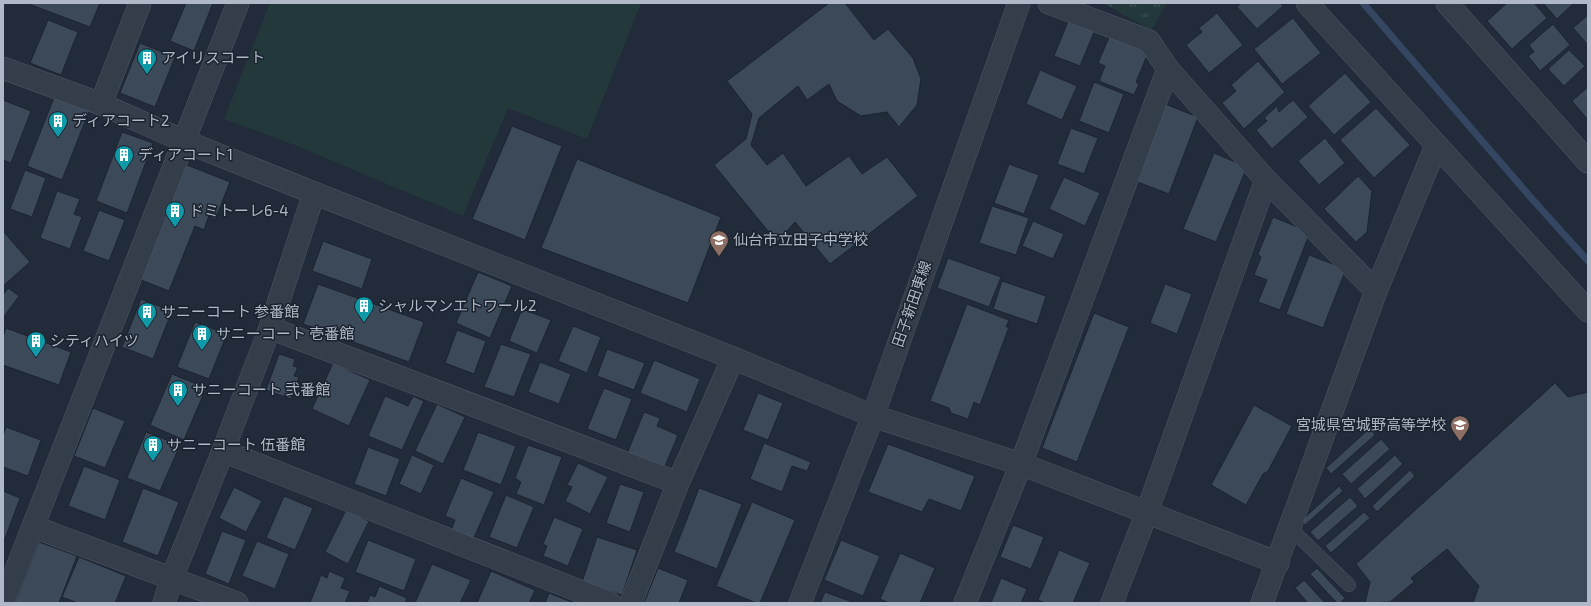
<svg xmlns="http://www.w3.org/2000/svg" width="1591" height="606" viewBox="0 0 1591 606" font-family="'Exo 2','Noto Sans JP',sans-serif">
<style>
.park{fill:url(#park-tufts)}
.pitch{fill:#22383a}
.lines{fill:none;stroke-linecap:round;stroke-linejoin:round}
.stream{stroke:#344661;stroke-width:7}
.building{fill:#3c4959;stroke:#1c2430}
.service-casing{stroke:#4f5864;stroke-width:14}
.minor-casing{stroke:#4f5864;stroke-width:23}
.tertiary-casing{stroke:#4f5864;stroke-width:23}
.service{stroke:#343d4a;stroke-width:13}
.minor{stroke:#343d4a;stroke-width:22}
.tertiary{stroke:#343d4a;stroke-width:22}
.labels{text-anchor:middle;stroke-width:3;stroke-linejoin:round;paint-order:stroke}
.poi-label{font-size:15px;fill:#afb8c6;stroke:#1a222e;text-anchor:start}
.street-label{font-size:15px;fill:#afb8c6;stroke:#1a222e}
</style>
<defs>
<pattern id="park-tufts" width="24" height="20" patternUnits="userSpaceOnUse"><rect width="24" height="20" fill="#22383a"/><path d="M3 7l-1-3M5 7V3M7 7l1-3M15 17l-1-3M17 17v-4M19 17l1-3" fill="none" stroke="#405355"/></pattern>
</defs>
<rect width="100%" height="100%" fill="#212b39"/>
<path class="park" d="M1103 3H1167L1151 30Z"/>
<path class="pitch" d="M270 3H641L587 139 508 108 463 216 297 146 224 119Z"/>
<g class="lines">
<path class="stream" d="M1363 3 1533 200 1588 261"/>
</g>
<g class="building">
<path d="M26 3H100L90 27Z"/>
<path d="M186 3H213L194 51 170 41Z"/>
<path d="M829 3H845L874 40 888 29 913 58 921 79 917 105 899 127 887 112 861 116 837 101 829 84 807 100 798 86 759 118 751 145 767 165 783 153 806 186 849 156 862 174 887 157 918 196 830 264 795 222 777 242 714 165 746 139 752 114 727 81Z"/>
<path d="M1241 3H1281L1283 6 1257 29 1237 7Z"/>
<path d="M1507 3H1534L1547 18 1512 49 1487 21Z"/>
<path d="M1543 3H1574L1557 19Z"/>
<path d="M1217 13 1243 45 1209 73 1186 45 1202 32 1199 28Z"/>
<path d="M1588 15V45L1573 28Z"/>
<path d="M1293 18 1321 53 1282 84 1254 49Z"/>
<path d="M1069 19 1095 30 1080 66 1054 56Z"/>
<path d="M48 20 78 32 61 75 30 63Z"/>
<path d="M1553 24 1570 45 1540 71 1528 56 1534 52 1529 45Z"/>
<path d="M1110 35 1149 51 1136 82 1139 84 1134 95 1099 81 1105 66 1098 63Z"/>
<path d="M140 43 175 57 155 107 120 93Z"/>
<path d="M1569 50 1585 66 1564 86 1548 69Z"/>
<path d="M1258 61 1285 92 1244 129 1222 103 1236 91 1231 85Z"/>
<path d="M1040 70 1077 86 1062 120 1026 104Z"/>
<path d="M1345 73 1371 102 1334 135 1308 106Z"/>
<path d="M1094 82 1124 94 1109 133 1079 121Z"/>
<path d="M1588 87V120L1572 101Z"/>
<path d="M55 95 90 109 62 180 27 166Z"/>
<path d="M3 100 31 111 11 163 3 160Z"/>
<path d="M1293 100 1308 117 1272 149 1256 130 1267 121 1264 118 1277 106 1279 112Z"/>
<path d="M1165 104 1198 117 1169 194 1135 181Z"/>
<path d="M1376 108 1410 145 1374 178 1340 140Z"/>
<path d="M512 126 562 146 525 240 472 219Z"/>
<path d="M1071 128 1098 138 1084 174 1057 164Z"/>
<path d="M122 132 153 143 127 213 96 201Z"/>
<path d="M1325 138 1345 163 1319 185 1298 161Z"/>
<path d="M1214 153 1247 167 1216 242 1183 229Z"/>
<path d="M577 159 721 217 688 303 541 248Z"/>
<path d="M182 163 230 182 215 220 209 215 204 230 195 226 169 291 136 278Z"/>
<path d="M1009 164 1039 175 1024 214 994 203Z"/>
<path d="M25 170 46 178 32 217 10 209Z"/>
<path d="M1358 176 1372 191 1367 232 1356 242 1324 209Z"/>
<path d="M1064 177 1100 193 1085 226 1049 209Z"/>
<path d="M57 191 80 199 74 214 82 217 70 249 40 238Z"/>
<path d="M992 206 1029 218 1016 255 979 243Z"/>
<path d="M99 210 125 220 109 261 83 251Z"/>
<path d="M1273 217 1310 232 1280 310 1258 302 1267 280 1254 275 1261 257 1258 254Z"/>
<path d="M1033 221 1064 234 1053 259 1022 246Z"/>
<path d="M3 231 30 262 3 286Z"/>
<path d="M323 241 372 259 362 289 312 271Z"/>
<path d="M1309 255 1346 269 1323 328 1286 314Z"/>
<path d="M948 258 1001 277 989 307 937 288Z"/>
<path d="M478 272 512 286 490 338 456 323Z"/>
<path d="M1002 281 1046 296 1037 324 993 309Z"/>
<path d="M318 284 424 322 409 362 303 324Z"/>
<path d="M1165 284 1192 294 1177 334 1150 323Z"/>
<path d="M8 288 19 296 3 318V295Z"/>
<path d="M141 299 172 311 153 359 122 347Z"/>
<path d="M967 304 1009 320 1006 327H1009L980 405 974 402 968 419 951 413 949 408 930 401Z"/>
<path d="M522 309 551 320 537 353 509 341Z"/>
<path d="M1094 313 1129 327 1077 462 1042 448Z"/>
<path d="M195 322 227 334 209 379 177 367Z"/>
<path d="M573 326 601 337 587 373 558 361Z"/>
<path d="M6 328 71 352 59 385 3 365V337Z"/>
<path d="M457 330 486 341 474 374 445 363Z"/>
<path d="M501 344 531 354 514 397 484 387Z"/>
<path d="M607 349 645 363 634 390 597 376Z"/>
<path d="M279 354 295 359 293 366 298 367 294 376 299 377 291 399 266 390Z"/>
<path d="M654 360 700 379 687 412 640 393Z"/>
<path d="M540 362 571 374 559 404 528 392Z"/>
<path d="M333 363 370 380 349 426 312 409Z"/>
<path d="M172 374 206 388 184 440 150 425Z"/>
<path d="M1555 383 1568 397 1588 392V603H1473L1479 586 1447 549 1411 578 1414 582 1390 602 1365 603 1370 582 1356 564Z"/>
<path d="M604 388 632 399 616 440 587 429Z"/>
<path d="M758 393 783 403 768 440 743 430Z"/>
<path d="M385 396 408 406 413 396 424 401 402 450 368 436Z"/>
<path d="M437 404 465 417 443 464 415 451Z"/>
<path d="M1254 405 1292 426 1268 471 1263 474 1246 505 1211 485Z"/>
<path d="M93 408 125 421 105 468 74 456Z"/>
<path d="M644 412 660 418 657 426 678 435 663 471 626 456Z"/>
<path d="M6 427 41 440 28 476 3 467V436Z"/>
<path d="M1370 428 1375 435 1331 474 1326 468Z"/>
<path d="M146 432 180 445 160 491 127 478Z"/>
<path d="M478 432 516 446 501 485 463 470Z"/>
<path d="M1381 439 1390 449 1351 484 1342 474Z"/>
<path d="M764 443 811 462 807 471 792 466 782 492 750 479Z"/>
<path d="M888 444 975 476 961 511 929 499 922 512 868 492Z"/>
<path d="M528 445 562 457 544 505 516 494 521 482 515 478Z"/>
<path d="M368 447 400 459 386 496 354 484Z"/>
<path d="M412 455 434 465 421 494 399 484Z"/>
<path d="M1395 455 1403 464 1365 499 1357 489Z"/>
<path d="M578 463 608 477 590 514 565 501 572 487 567 485Z"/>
<path d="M84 466 120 480 105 520 68 506Z"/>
<path d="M1410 470 1415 476 1377 512 1372 506Z"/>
<path d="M461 478 494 492 473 540 451 531 455 520 445 516Z"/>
<path d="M620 484 644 492 630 532 606 523Z"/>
<path d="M1339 486 1343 491 1305 525 1301 521Z"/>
<path d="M234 487 262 501 246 532 219 518Z"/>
<path d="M143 488 179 502 158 556 122 542Z"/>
<path d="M699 488 742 504 717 569 674 552Z"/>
<path d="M3 491 20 498 3 544Z"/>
<path d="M506 495 534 507 517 548 489 537Z"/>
<path d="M284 496 313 508 295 550 266 538Z"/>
<path d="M1350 497 1358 506 1318 541 1310 532Z"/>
<path d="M752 502 795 520 760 603H756L716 586Z"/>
<path d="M346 510 369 521 348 564 325 552Z"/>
<path d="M1364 512 1370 518 1331 553 1325 546Z"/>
<path d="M554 517 583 529 568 566 543 556 547 546 543 544Z"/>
<path d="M1013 525 1044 537 1031 569 1000 557Z"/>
<path d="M222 531 246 540 229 584 205 574Z"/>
<path d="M597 537 637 550 622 595 582 582Z"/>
<path d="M368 540 416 559 404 591 355 572Z"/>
<path d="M841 540 880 556 863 596 824 580Z"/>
<path d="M257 541 289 554 275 589 242 576Z"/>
<path d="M39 542 77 556 59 603H15Z"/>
<path d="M1059 550 1090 563 1073 603H1045L1038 600Z"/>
<path d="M900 553 935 568 920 603H889L880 599Z"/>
<path d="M79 557 126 576 115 603H78L62 597Z"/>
<path d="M432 564 471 580 460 603H415Z"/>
<path d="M658 568 688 580 679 603H644Z"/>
<path d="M1317 568 1345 598 1340 603H1337L1310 574Z"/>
<path d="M329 571 345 578 341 588 350 591 345 603H310L321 575 327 578Z"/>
<path d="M491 571 535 590 529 603H477Z"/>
<path d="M1001 578 1027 589 1021 603H991Z"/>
<path d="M1304 580 1325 603H1308L1295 588Z"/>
<path d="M379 586 407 598 405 603H367L370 595 375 597Z"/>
<path d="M825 592 855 603H820Z"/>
<path d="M549 593 574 603H545Z"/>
</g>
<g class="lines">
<defs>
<path id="service" d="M1290 528 1349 585"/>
<g id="minor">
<path d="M1049 3 1149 41 1168 69 1266 180 1376 291"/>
<path d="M1307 3 1588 311"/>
<path d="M1447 3 1588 162"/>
<path d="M3 68 101 104 184 141 314 193 733 358 873 416 1021 464 1278 563"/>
<path d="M101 104 140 3"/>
<path d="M270 328 678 483"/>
<path d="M223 451 610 603"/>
<path d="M34 527 237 603"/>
<path d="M3 603 238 3"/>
<path d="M164 603 172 578 223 451 270 328 314 193"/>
<path d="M631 603 678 483 733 358"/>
<path d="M965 603 1021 464 1168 69"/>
<path d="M1112 603 1147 512 1266 180"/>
<path d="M1262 603 1376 291 1436 146"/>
</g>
<path id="tertiary" d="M800 603 873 416 1019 3"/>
</defs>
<use href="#service" class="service-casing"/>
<use href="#minor" class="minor-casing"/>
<use href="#tertiary" class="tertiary-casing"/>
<use href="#service" class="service"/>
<use href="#minor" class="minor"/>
<use href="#tertiary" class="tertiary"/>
</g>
<defs>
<symbol id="building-pin" viewBox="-11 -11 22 30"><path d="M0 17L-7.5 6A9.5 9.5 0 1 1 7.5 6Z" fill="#0f9aa8" stroke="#1a222e"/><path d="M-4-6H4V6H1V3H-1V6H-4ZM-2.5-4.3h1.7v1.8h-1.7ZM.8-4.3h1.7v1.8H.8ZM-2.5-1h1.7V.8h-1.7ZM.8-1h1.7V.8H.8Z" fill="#fff"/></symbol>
<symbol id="school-pin" viewBox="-11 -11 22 30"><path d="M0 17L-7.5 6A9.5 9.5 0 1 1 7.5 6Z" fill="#8d6e63" stroke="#1a222e"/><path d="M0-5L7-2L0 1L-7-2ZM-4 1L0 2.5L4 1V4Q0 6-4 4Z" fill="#fff"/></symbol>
</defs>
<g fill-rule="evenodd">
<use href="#building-pin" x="136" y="47" width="22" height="30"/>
<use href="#building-pin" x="47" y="110" width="22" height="30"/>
<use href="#building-pin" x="113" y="144" width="22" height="30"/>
<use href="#building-pin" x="164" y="200" width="22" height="30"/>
<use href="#school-pin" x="708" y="229" width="22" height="30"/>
<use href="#building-pin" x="353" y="295" width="22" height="30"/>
<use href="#building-pin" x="136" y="301" width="22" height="30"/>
<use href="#building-pin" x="191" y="323" width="22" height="30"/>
<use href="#building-pin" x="25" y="330" width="22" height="30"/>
<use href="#building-pin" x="167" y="379" width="22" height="30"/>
<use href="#school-pin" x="1449" y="414" width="22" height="30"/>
<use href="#building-pin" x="142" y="434" width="22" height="30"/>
</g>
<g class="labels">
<g class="poi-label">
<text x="161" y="63">アイリスコート</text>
<text x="72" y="126">ディアコート2</text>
<text x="138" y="160">ディアコート1</text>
<text x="189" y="216">ドミトーレ6-4</text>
<text x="733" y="245">仙台市立田子中学校</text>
<text x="378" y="311">シャルマンエトワール2</text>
<text x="161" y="317">サニーコート 参番館</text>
<text x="216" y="339">サニーコート 壱番館</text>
<text x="50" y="346">シティハイツ</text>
<text x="192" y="395">サニーコート 弐番館</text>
<text x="1446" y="430" text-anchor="end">宮城県宮城野高等学校</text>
<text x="167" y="450">サニーコート 伍番館</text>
</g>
<g class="street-label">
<text transform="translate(912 304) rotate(-71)" y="5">田子新田東線</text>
</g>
</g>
<rect width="1591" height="606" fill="none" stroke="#afb8c6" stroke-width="8"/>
</svg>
